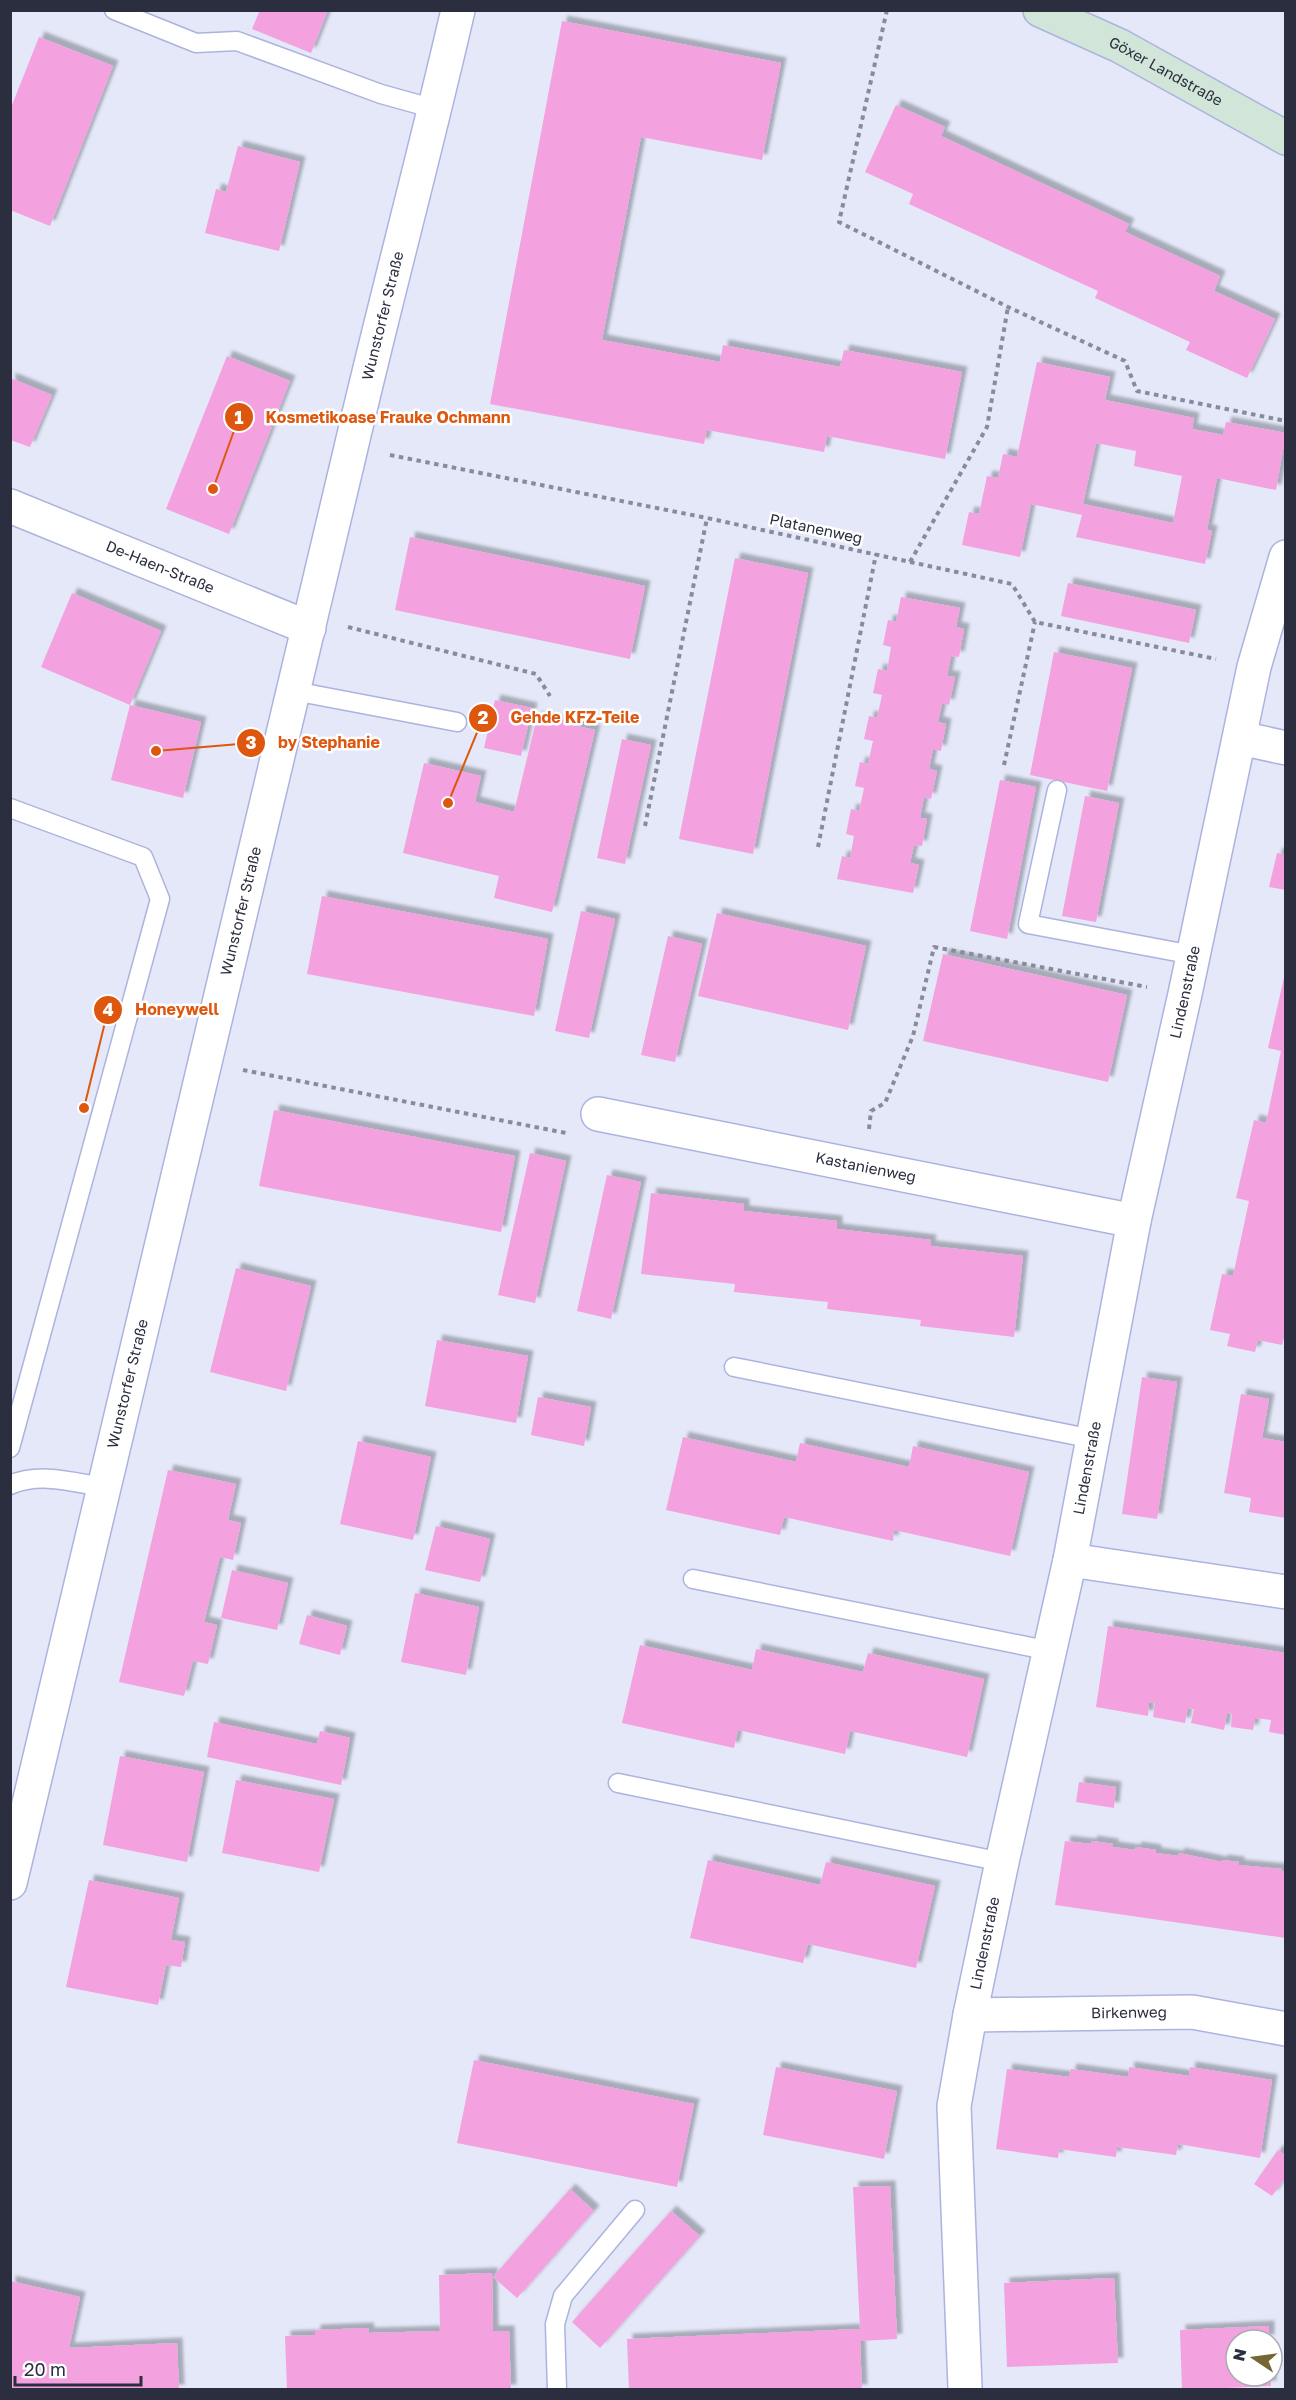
<svg xmlns="http://www.w3.org/2000/svg" width="1296" height="2400" viewBox="0 0 1296 2400" font-family="'Golos Text',sans-serif">
<style>
.building{fill:#f4a1e0;fill-rule:evenodd;filter:url(#shadow)}
.lines{fill:none;stroke-linecap:round;stroke-linejoin:round}
.service-casing{stroke:#acb4de;stroke-width:21}
.minor-casing{stroke:#acb4de;stroke-width:36}
.tertiary-casing{stroke:#acb4de;stroke-width:36}
.secondary-casing{stroke:#acb4de;stroke-width:36}
.path{stroke:#878b9b;stroke-width:4;stroke-dasharray:4.5 4.5;stroke-linecap:butt}
.service{stroke:#fff;stroke-width:18}
.minor{stroke:#fff;stroke-width:33}
.tertiary{stroke:#fff;stroke-width:33}
.secondary{stroke:#d1e5d9;stroke-width:33}
.labels{text-anchor:middle;stroke-width:5;stroke-linejoin:round;paint-order:stroke}
.street-label{font-size:15px;fill:#2a2e3e;stroke:#fff}
.leader{fill:none;stroke:#de570e;stroke-width:2}
.callout-dot{fill:#de570e;stroke:#fff;stroke-width:2}
.mark-label{font-size:18px;text-anchor:middle;font-weight:bold;fill:#fff}
.callout-label{font-size:16px;text-anchor:middle;font-weight:bold;fill:#de570e;stroke:#fff;stroke-width:5;stroke-linejoin:round;paint-order:stroke}
</style>
<defs>
<filter id="shadow"><feDropShadow dx="5.5" dy="-5.5" stdDeviation="1.5" flood-color="#0004"/></filter>
</defs>
<rect width="100%" height="100%" fill="#e4e8f9"/>
<g class="building">
<path d="M260 10H328L311 53 252 29Z"/>
<path d="M562 21 781 63 762 160 641 137 602 340 720 362 723 345 840 367 844 350 962 372 945 459 827 436 824 452 707 430 704 444 490 404Z"/>
<path d="M39 37 113 66 50 226 10 210V110Z"/>
<path d="M896 105 945 127 941 136 1129 224 1125 232 1220 276 1214 291 1275 319 1247 378 1186 350 1190 342 1095 298 1098 291 909 204 913 194 865 172Z"/>
<path d="M238 146 300 162 279 251 205 233 216 189 226 192Z"/>
<path d="M227 356 290 381 229 534 166 509Z"/>
<path d="M1037 362 1110 377 1105 400 1194 418 1192 429 1223 435 1226 422 1286 433 1276 490 1217 478 1207 530 1212 531 1205 564 1076 537 1082 515 1031 504 1020 557 962 545 969 512 979 514 987 476 998 478 1003 454 1017 457ZM1096 443 1136 451 1134 466 1182 476 1173 523 1083 504Z"/>
<path d="M10 378 52 395 30 447 10 440Z"/>
<path d="M410 537 645 586 630 659 395 610Z"/>
<path d="M735 558 808 573 753 854 679 839Z"/>
<path d="M1068 583 1196 610 1189 643 1061 616Z"/>
<path d="M72 593 161 631 130 705 41 667Z"/>
<path d="M901 597 960 608 956 627 964 629 959 657 951 656 947 676 955 677 949 705 942 703 938 722 946 724 941 751 933 749 929 769 937 771 931 799 924 797 920 818 927 819 922 846 914 845 910 863 919 865 913 893 837 879 842 856 850 858 854 836 846 834 851 809 859 811 864 788 855 786 860 762 868 764 873 741 864 739 869 716 877 718 882 695 873 693 878 669 887 671 891 647 883 645 888 620 896 622Z"/>
<path d="M1054 652 1132 668 1107 791 1030 775Z"/>
<path d="M495 700 532 708 521 756 484 748Z"/>
<path d="M130 705 201 722 183 798 111 780Z"/>
<path d="M537 717 595 730 552 912 494 898 499 876 403 853 424 763 481 776 475 802 514 812Z"/>
<path d="M622 739 651 745 625 864 597 858Z"/>
<path d="M1000 780 1036 787 1007 939 970 931Z"/>
<path d="M1085 796 1119 803 1096 922 1062 916Z"/>
<path d="M1277 853 1286 855V890L1269 887Z"/>
<path d="M322 896 548 939 534 1016 307 974Z"/>
<path d="M581 911 615 919 589 1038 555 1031Z"/>
<path d="M717 913 866 946 848 1030 698 996Z"/>
<path d="M668 936 702 944 675 1062 641 1055Z"/>
<path d="M943 954 1127 995 1108 1082 923 1041Z"/>
<path d="M1285 973 1286 1330 1282 1345 1258 1340 1255 1352 1227 1346 1230 1334 1210 1330 1222 1274 1233 1276 1249 1201 1236 1198 1254 1120 1266 1123 1281 1051 1268 1048Z"/>
<path d="M274 1110 515 1156 501 1232 259 1186Z"/>
<path d="M530 1153 566 1161 535 1303 498 1295Z"/>
<path d="M607 1175 641 1182 611 1319 577 1311Z"/>
<path d="M651 1193 744 1204V1211L837 1221V1229L931 1240 930 1246 1023 1256 1014 1337 920 1326 921 1320 827 1309 828 1302 734 1292 735 1284 641 1274Z"/>
<path d="M236 1268 311 1286 286 1391 210 1372Z"/>
<path d="M437 1340 528 1356 516 1423 425 1406Z"/>
<path d="M1142 1377 1177 1382 1157 1519 1122 1514Z"/>
<path d="M1241 1394 1269 1399 1262 1438 1286 1442V1518L1249 1512 1251 1498 1224 1493Z"/>
<path d="M538 1397 591 1407 584 1446 531 1435Z"/>
<path d="M683 1437 796 1462 800 1443 909 1467 913 1446 1029 1472 1010 1556 894 1530 893 1541 784 1517 780 1535 666 1510Z"/>
<path d="M358 1441 431 1457 413 1540 340 1524Z"/>
<path d="M168 1470 236 1484 228 1520 241 1523 233 1560 220 1557 204 1622 217 1625 208 1664 193 1661 184 1696 119 1682Z"/>
<path d="M436 1526 490 1539 480 1582 425 1570Z"/>
<path d="M232 1570 288 1583 277 1630 221 1618Z"/>
<path d="M415 1593 479 1607 466 1675 401 1662Z"/>
<path d="M307 1615 347 1626 340 1655 299 1644Z"/>
<path d="M1108 1626 1286 1653V1735L1269 1732 1271 1720 1255 1718 1253 1730 1231 1727 1232 1714 1227 1713 1224 1730 1191 1723 1194 1709 1188 1708 1185 1723 1153 1717 1155 1703 1149 1702 1148 1716 1096 1707Z"/>
<path d="M640 1645 752 1670 756 1649 863 1672 868 1653 984 1679 967 1757 850 1731 845 1754 738 1730 734 1748 622 1723Z"/>
<path d="M214 1722 317 1744 320 1731 350 1738 341 1785 207 1757Z"/>
<path d="M120 1756 204 1772 187 1862 103 1845Z"/>
<path d="M236 1780 334 1799 319 1872 222 1853Z"/>
<path d="M1079 1782 1116 1787 1114 1808 1076 1802Z"/>
<path d="M1065 1841 1091 1844 1092 1841 1113 1844V1847L1135 1850 1136 1847 1156 1850V1853L1178 1856 1179 1853 1222 1862V1860L1239 1862V1865L1282 1869 1281 1871 1286 1872V1938L1055 1905Z"/>
<path d="M708 1860 820 1885 826 1862 935 1886 916 1968 808 1944 803 1963 690 1938Z"/>
<path d="M89 1880 179 1898 171 1940 185 1942 181 1967 166 1965 158 2005 66 1987Z"/>
<path d="M474 2060 694 2104 677 2187 457 2143Z"/>
<path d="M776 2067 897 2091 884 2159 763 2135Z"/>
<path d="M1129 2067 1189 2076 1190 2067 1272 2080 1260 2158 1178 2144 1176 2155 1117 2147 1116 2157 1059 2149 1058 2158 996 2149 1007 2069 1069 2077 1071 2069 1128 2077Z"/>
<path d="M1278 2150 1286 2156V2177L1272 2196 1254 2184Z"/>
<path d="M890 2186 897 2339 860 2341 862 2390H629L627 2339 860 2329 853 2187Z"/>
<path d="M570 2189 594 2211 517 2298 493 2277Z"/>
<path d="M671 2211 700 2236 600 2348 572 2322Z"/>
<path d="M492 2273 493 2331H509L511 2390H287L285 2336 315 2335V2330L368 2328 369 2333 440 2331 439 2275Z"/>
<path d="M1114 2278 1118 2363 1007 2367 1004 2283Z"/>
<path d="M10 2281 80 2297 69 2348 177 2343 179 2390H10Z"/>
<path d="M1269 2326V2340H1236V2376H1271V2386L1182 2390 1180 2330Z"/>
</g>
<g class="lines">
<defs>
<g id="service">
<path d="M114 10 196 43 237 41 381 94 435 109"/>
<path d="M294 691 457 722"/>
<path d="M1057 790 1028 924 1193 955"/>
<path d="M10 808 143 857 160 899 10 1448"/>
<path d="M734 1367 1093 1439"/>
<path d="M10 1485C40 1472 72 1482 102 1487"/>
<path d="M693 1579 1051 1651"/>
<path d="M618 1783 1002 1862"/>
<path d="M557 2390 555 2324 563 2296 635 2210"/>
</g>
<g id="minor">
<path id="s1" d="M10 506 309 628"/>
<path d="M1240 738 1286 748"/>
<path id="s2" d="M598 1114 1134 1221"/>
<path d="M1070 1560 1286 1592"/>
<path id="s3" d="M970 2015 1192 2012 1286 2029"/>
<path id="s4" d="M965 2387 954 2106 970 2015 1002 1862 1070 1560 1134 1221 1185 994 1254 667 1286 557"/>
</g>
<g id="tertiary">
<path id="s5" d="M10 1883C121 1405 238 929 350 452 384 305 424 158 458 10"/>
</g>
<g id="secondary">
<path id="s6" d="M1040 10 1120 46 1286 138"/>
</g>
</defs>
<use href="#service" class="service-casing"/>
<use href="#minor" class="minor-casing"/>
<use href="#tertiary" class="tertiary-casing"/>
<use href="#secondary" class="secondary-casing"/>
<g class="path">
<path d="M887 10 839 222 1008 307 1125 361 1137 391 1286 421"/>
<path d="M390 455 707 518 1012 584 1035 622 1216 659"/>
<path d="M910 562 987 427 1008 307"/>
<path d="M348 627 536 674 550 696"/>
<path d="M1004 765 1035 622"/>
<path d="M645 826 707 518"/>
<path d="M818 847 876 554"/>
<path d="M243 1070 566 1133"/>
<path d="M869 1129 871 1111 885 1103 913 1036 934 947 1147 987"/>
</g>
<use href="#service" class="service"/>
<use href="#minor" class="minor"/>
<use href="#tertiary" class="tertiary"/>
<use href="#secondary" class="secondary"/>
</g>
<g class="labels">
<g class="street-label">
<text dy="5" stroke="none"><textPath href="#s6" startOffset="140">Göxer Landstraße</textPath></text>
<text dy="5" stroke="none"><textPath href="#s5" startOffset="1611">Wunstorfer Straße</textPath></text>
<text transform="translate(816 529) rotate(12)" y="5">Platanenweg</text>
<text dy="5" stroke="none"><textPath href="#s1" startOffset="162">De-Haen-Straße</textPath></text>
<text dy="5" stroke="none"><textPath href="#s5" startOffset="999">Wunstorfer Straße</textPath></text>
<text dy="5" stroke="none"><textPath href="#s4" startOffset="1419">Lindenstraße</textPath></text>
<text dy="5" stroke="none"><textPath href="#s2" startOffset="273">Kastanienweg</textPath></text>
<text dy="5" stroke="none"><textPath href="#s5" startOffset="513">Wunstorfer Straße</textPath></text>
<text dy="5" stroke="none"><textPath href="#s4" startOffset="933">Lindenstraße</textPath></text>
<text dy="5" stroke="none"><textPath href="#s4" startOffset="447">Lindenstraße</textPath></text>
<text dy="5" stroke="none"><textPath href="#s3" startOffset="159">Birkenweg</textPath></text>
</g>
</g>
<path class="leader" d="M213 489L239 417M448 803L483 718M156 751L251 743M84 1108L108 1010"/>
<g class="callout-dot">
<circle cx="213" cy="489" r="6"/>
<circle cx="448" cy="803" r="6"/>
<circle cx="156" cy="751" r="6"/>
<circle cx="84" cy="1108" r="6"/>
<circle cx="239" cy="417" r="15"/>
<circle cx="483" cy="718" r="15"/>
<circle cx="251" cy="743" r="15"/>
<circle cx="108" cy="1010" r="15"/>
</g>
<g class="mark-label">
<text x="239" y="424">1</text>
<text x="483" y="724">2</text>
<text x="251" y="749">3</text>
<text x="108" y="1016">4</text>
</g>
<g class="callout-label">
<text x="388" y="423">Kosmetikoase Frauke Ochmann</text>
<text x="575" y="723">Gehde KFZ-Teile</text>
<text x="329" y="748">by Stephanie</text>
<text x="177" y="1015">Honeywell</text>
</g>
<rect width="1296" height="2400" fill="none" stroke="#2a2e3e" stroke-width="24"/>
<g transform="translate(1254 2358) rotate(283)"><circle r="28" fill="#ffffff" stroke="#aaabb2" stroke-width="1.5"/>
<path d="M0-4.5L10 22L0 15L-10 22Z" fill="#746734"/>
<text y="-9" font-size="16" font-weight="bold" text-anchor="middle" fill="#2a2e3e">N</text>
</g>
<path d="M15 2376v9h126v-9" fill="none" stroke="#2a2e3e" stroke-width="3"/>
<text x="24" y="2376" font-size="18" fill="#2a2e3e" stroke="#ffffff" stroke-width="4.5" paint-order="stroke">20 m</text>
</svg>
